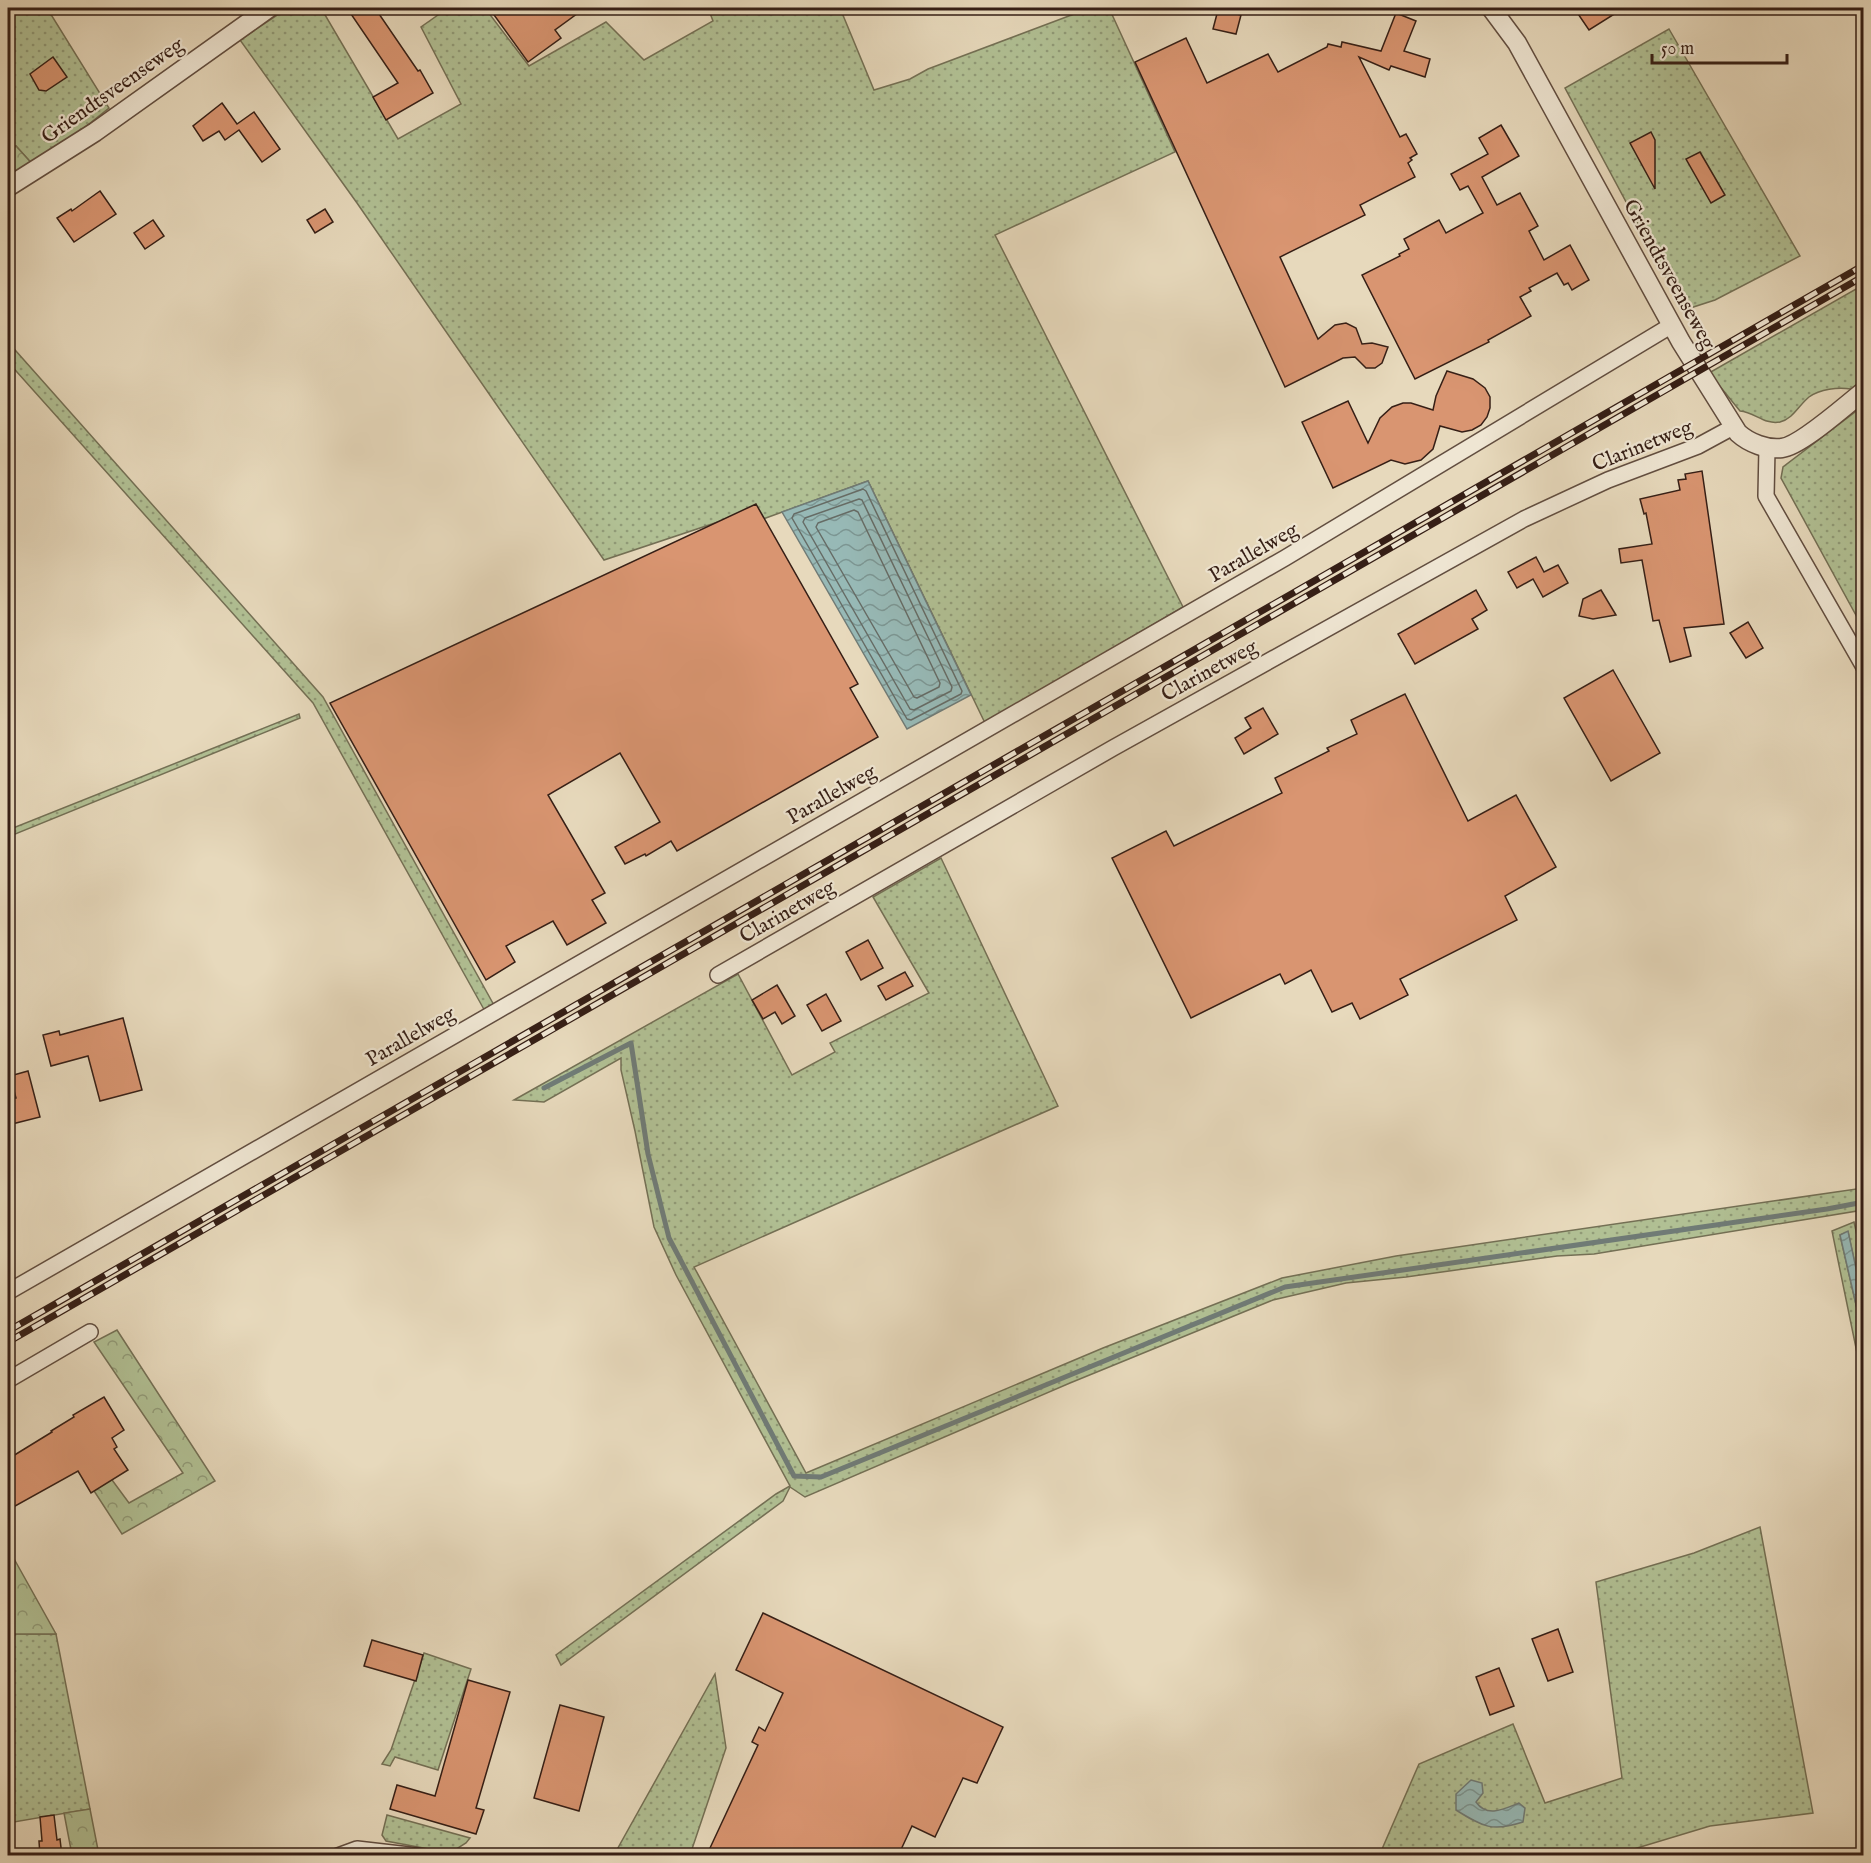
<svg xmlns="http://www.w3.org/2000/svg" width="1871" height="1863" viewBox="0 0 1871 1863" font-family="'IM FELL English',serif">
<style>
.green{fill:url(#green-dots);stroke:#747055;stroke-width:1.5}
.forest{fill:url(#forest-crowns);stroke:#747055;stroke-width:1.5}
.water{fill:url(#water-waves);stroke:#707b76;stroke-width:1.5}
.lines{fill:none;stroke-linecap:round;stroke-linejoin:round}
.shore{stroke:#666c66;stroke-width:1.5}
.stream{stroke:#707b76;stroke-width:5}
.building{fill:#d99571;stroke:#361f16;stroke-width:1.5}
.minor-casing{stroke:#624e40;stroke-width:18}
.tertiary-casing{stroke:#624e40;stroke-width:21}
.minor{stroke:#efe6d3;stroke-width:15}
.tertiary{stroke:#efe6d3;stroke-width:18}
.rail-casing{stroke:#361f16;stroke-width:7}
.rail{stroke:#efe6d3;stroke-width:4.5;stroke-dasharray:14;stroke-linecap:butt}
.labels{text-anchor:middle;stroke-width:4.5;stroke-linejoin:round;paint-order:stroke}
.street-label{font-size:21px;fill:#361f16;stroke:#efe6d3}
</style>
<defs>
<pattern id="green-dots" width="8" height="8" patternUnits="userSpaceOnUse" patternTransform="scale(1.5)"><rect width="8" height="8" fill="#b1c094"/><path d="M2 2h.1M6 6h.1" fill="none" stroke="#919b78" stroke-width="1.8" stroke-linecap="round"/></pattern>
<pattern id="forest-crowns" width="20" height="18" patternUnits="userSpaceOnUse" patternTransform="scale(1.5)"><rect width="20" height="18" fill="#b1c094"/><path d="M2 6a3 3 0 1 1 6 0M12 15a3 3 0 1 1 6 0" fill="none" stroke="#919b78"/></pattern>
<pattern id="water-waves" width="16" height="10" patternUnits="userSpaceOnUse" patternTransform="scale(1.5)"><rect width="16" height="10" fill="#97b9b6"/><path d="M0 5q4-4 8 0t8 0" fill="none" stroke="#7c9693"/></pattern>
</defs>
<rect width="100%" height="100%" fill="#e7d9bc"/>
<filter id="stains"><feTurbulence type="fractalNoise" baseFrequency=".00333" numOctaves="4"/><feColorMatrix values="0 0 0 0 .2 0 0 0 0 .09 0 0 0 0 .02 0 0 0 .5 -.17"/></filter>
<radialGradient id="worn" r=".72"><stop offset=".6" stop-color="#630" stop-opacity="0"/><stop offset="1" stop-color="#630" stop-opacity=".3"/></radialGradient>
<g class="green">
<path d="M8 8H47L109 108 35 167 16 146 8 151Z"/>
<path d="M288 8H321L398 139 461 104 421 27 448 8H485L529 66 606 22 644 60 713 21 708 8H840L874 90 910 79 928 69 1090 8H1109L1175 152 995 235 1183 607 985 723 868 481 763 519 757 509 604 560 357 203 240 40Z"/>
<path d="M1669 29 1800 256 1715 300 1684 310 1565 88Z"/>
<path d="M1863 285V379L1851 389C1838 387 1820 389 1809 397 1799 405 1793 419 1780 422 1764 425 1755 412 1740 411L1709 373Z"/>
<path d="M8 342 323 697 495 1007 486 1013 313 703 8 362Z"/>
<path d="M1863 406 1864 627 1863 628 1781 478 1783 467Z"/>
<path d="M299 714 300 718 8 837V830Z"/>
<path d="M941 858 1058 1106 694 1267 806 1473 1103 1348 1282 1278 1396 1256 1863 1188V1210L1594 1254 1557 1256 1406 1277 1346 1283 1273 1300 1070 1383 805 1497 790 1487 783 1501 561 1665 556 1655 776 1494 790 1486 676 1275 654 1227 635 1131 621 1070V1058L544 1102 514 1100 738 974 792 1075 835 1052 830 1043 929 993 873 897Z"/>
<path d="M1854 1222 1863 1262V1301L1848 1232 1840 1235 1863 1335V1382L1832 1231Z"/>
<path d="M1760 1527 1813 1813 1710 1826 1614 1855 1379 1856 1419 1764 1513 1724 1545 1803 1622 1778 1596 1582 1694 1553Z"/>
<path d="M8 1631 10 1634H56L90 1809 14 1822 8 1811Z"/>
<path d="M424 1653 471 1669 438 1770 395 1757 390 1766 382 1764 391 1750Z"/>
<path d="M715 1674 726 1748 690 1855H614Z"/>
<path d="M387 1815 470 1838 466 1843 450 1853 386 1841 382 1835Z"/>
</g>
<g class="forest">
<path d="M16 146 35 167 8 182V151Z"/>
<path d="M117 1330 215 1481 122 1534 87 1480 101 1465 129 1503 183 1473 94 1342Z"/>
<path d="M8 1548 56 1634H10L8 1631Z"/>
<path d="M90 1809 99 1855H72L64 1813Z"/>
</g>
<g class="water">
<path d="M868 481 971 695 907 729 782 512Z"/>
<path d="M1848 1231 1863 1301V1335L1840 1235Z"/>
<path d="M1471 1780 1482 1783 1483 1793 1476 1802C1487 1818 1504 1809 1519 1803L1525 1808 1523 1822C1492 1832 1483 1827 1456 1810V1794Z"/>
</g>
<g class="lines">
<g class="shore">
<path d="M863 489 866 491 962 691 961 694 911 720 907 719 792 518 794 514Z"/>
<path d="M859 499 862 500 952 687 951 691 914 710 910 709 803 522 805 518Z"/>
<path d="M854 510 858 512 940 683 939 687 917 698 914 697 816 527 818 523Z"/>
</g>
<path class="stream" d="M544 1088 631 1043 648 1154 669 1238 794 1476 821 1477 1285 1287 1827 1209 1864 1202"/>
</g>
<g class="building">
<path d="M361 8H375L418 71 420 70 433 93 386 120 373 97 398 83 351 14Z"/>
<path d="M489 8H585L555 30 561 38 528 62Z"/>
<path d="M1574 8H1624L1589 30Z"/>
<path d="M1218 10 1241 15 1236 34 1213 29Z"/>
<path d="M1396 13 1416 21 1404 51 1430 59 1425 77 1391 66 1389 70 1359 57 1400 137 1406 134 1417 154 1410 158 1412 160 1408 163 1415 177 1360 205 1365 215 1280 257 1318 339 1335 325 1346 323 1356 328 1362 344 1372 343 1388 347 1382 363 1375 368H1366L1355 357 1343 358 1285 387 1135 62 1186 38 1207 83 1268 54 1278 72 1327 47 1328 44 1341 47 1342 42 1381 51Z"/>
<path d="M53 57 67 77 46 91 39 90 30 74Z"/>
<path d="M222 103 237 124 254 112 280 149 262 162 239 130 225 140 219 131 203 141 193 126Z"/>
<path d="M1501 125 1519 156 1482 177 1497 205 1520 193 1538 226 1529 231 1544 260 1570 245 1589 280 1572 290 1568 283 1564 285 1557 273 1529 288 1531 291 1520 297 1531 316 1488 340 1489 342 1415 379 1362 275 1400 256 1399 254 1409 249 1404 239 1439 220 1446 233 1483 213 1468 186 1460 190 1451 174 1488 154 1479 138Z"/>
<path d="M1651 132 1655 140V189L1630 143Z"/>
<path d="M1700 152 1725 195 1711 203 1686 159Z"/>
<path d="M100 191 116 214 74 242 57 218 71 209 72 211Z"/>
<path d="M325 209 333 222 315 233 307 220Z"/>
<path d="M153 220 164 236 145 249 134 233Z"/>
<path d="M1447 371 1473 379 1485 388 1490 397V408L1487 417 1481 425 1472 430 1462 432 1440 426 1433 449 1421 460 1405 464 1391 460 1333 488 1302 422 1348 401 1368 443 1380 418 1392 407 1403 403H1411L1433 410 1436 396Z"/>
<path d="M1702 471 1724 624 1684 628 1691 656 1670 662 1659 620 1653 621 1642 560 1621 563 1619 549 1652 544 1646 513 1644 514 1640 499 1680 490 1678 480 1686 479 1685 474Z"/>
<path d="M756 504 858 684 850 688 878 737 677 851 671 841 646 856 645 854 625 864 615 847 660 822 620 753 548 795 605 893 592 900 606 923 567 945 553 921 506 946 515 962 486 980 330 703Z"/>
<path d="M1536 557 1544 572 1558 565 1568 583 1543 597 1533 579 1517 588 1508 572Z"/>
<path d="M1476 590 1487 610 1472 619 1478 629 1415 664 1398 634Z"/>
<path d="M1601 590 1616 615 1593 619 1579 616 1583 599Z"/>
<path d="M1748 622 1763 648 1746 658 1730 633Z"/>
<path d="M1613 670 1660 753 1611 781 1564 698Z"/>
<path d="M1405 694 1468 821 1516 795 1556 867 1505 896 1517 920 1400 979 1408 995 1360 1019 1352 1003 1332 1012 1311 970 1285 984 1280 974 1191 1018 1112 858 1166 831 1174 846 1282 793 1275 778 1329 751 1327 748 1357 734 1351 720Z"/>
<path d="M1263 708 1278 734 1244 754 1235 738 1251 728 1245 718Z"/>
<path d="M868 940 883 968 861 980 846 952Z"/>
<path d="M905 972 913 986 886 1000 878 986Z"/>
<path d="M777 985 795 1016 782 1024 775 1012 763 1019 752 1000Z"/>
<path d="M826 994 841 1021 822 1031 807 1005Z"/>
<path d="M123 1018 142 1090 100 1101 88 1056 51 1066 43 1035 59 1031 60 1035Z"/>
<path d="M28 1071 40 1117 12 1124 8 1100 16 1098 10 1076Z"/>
<path d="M104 1397 124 1430 112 1438 117 1447 114 1449 128 1470 91 1493 78 1471 8 1510V1459L52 1432 51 1431 74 1417 73 1415Z"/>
<path d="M763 1613 1003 1727 977 1783 963 1778 935 1837 912 1826 898 1856H720L712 1852V1850L710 1848 758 1745 752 1742 759 1727 765 1731 783 1693 736 1670Z"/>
<path d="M1558 1629 1573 1672 1548 1681 1532 1639Z"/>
<path d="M372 1640 423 1655 416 1681 364 1666Z"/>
<path d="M1499 1668 1514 1706 1490 1715 1476 1677Z"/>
<path d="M468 1680 510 1692 476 1808 484 1810 476 1834 390 1809 397 1785 435 1796Z"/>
<path d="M560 1705 604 1717 579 1811 534 1798Z"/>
<path d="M54 1815 57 1840 60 1839 62 1856H40L39 1841H42L40 1817Z"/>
</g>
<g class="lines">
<defs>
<g id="minor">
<path d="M1767 448 1766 496 1864 667"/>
<path d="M718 975 1113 748 1524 519 1608 480 1698 446 1733 427"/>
<path d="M8 1292 1285 558 1672 325"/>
<path d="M8 1380 90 1332"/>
<path d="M338 1856 357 1849 418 1856"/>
</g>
<g id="tertiary">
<path d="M1491 8 1517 43 1681 342 1738 433C1749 443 1767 450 1782 448 1801 446 1847 404 1864 391"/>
<path d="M8 187 95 132 269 8"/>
</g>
</defs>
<use href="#minor" class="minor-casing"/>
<use href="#tertiary" class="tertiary-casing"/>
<use href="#minor" class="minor"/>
<use href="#tertiary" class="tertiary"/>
<defs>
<g id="rail">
<path d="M8 1331 1864 265"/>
<path d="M8 1342 1864 276"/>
</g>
</defs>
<use href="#rail" class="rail-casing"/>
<use href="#rail" class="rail"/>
</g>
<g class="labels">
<g class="street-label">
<text transform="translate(112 90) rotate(-35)" y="7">Griendtsveenseweg</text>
<text transform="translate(1670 274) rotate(61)" y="7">Griendtsveenseweg</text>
<text transform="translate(1642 445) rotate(-22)" y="7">Clarinetweg</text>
<text transform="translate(1253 552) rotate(-30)" y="7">Parallelweg</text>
<text transform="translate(1209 670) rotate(-29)" y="7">Clarinetweg</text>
<text transform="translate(831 794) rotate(-30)" y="7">Parallelweg</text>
<text transform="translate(787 911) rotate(-30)" y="7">Clarinetweg</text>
<text transform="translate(410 1036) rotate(-30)" y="7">Parallelweg</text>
</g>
</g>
<rect width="1871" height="1863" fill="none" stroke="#e7d9bc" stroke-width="30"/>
<rect x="9" y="9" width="1853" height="1845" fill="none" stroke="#361f16" stroke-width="3"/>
<rect x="15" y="15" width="1841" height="1833" fill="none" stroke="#361f16" stroke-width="1.5"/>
<path d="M1652 54v9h135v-9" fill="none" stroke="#361f16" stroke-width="3"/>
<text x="1661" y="54" font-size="18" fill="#361f16" stroke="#efe6d3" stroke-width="4.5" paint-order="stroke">50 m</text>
<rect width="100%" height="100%" filter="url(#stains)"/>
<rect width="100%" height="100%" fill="url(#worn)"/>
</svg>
